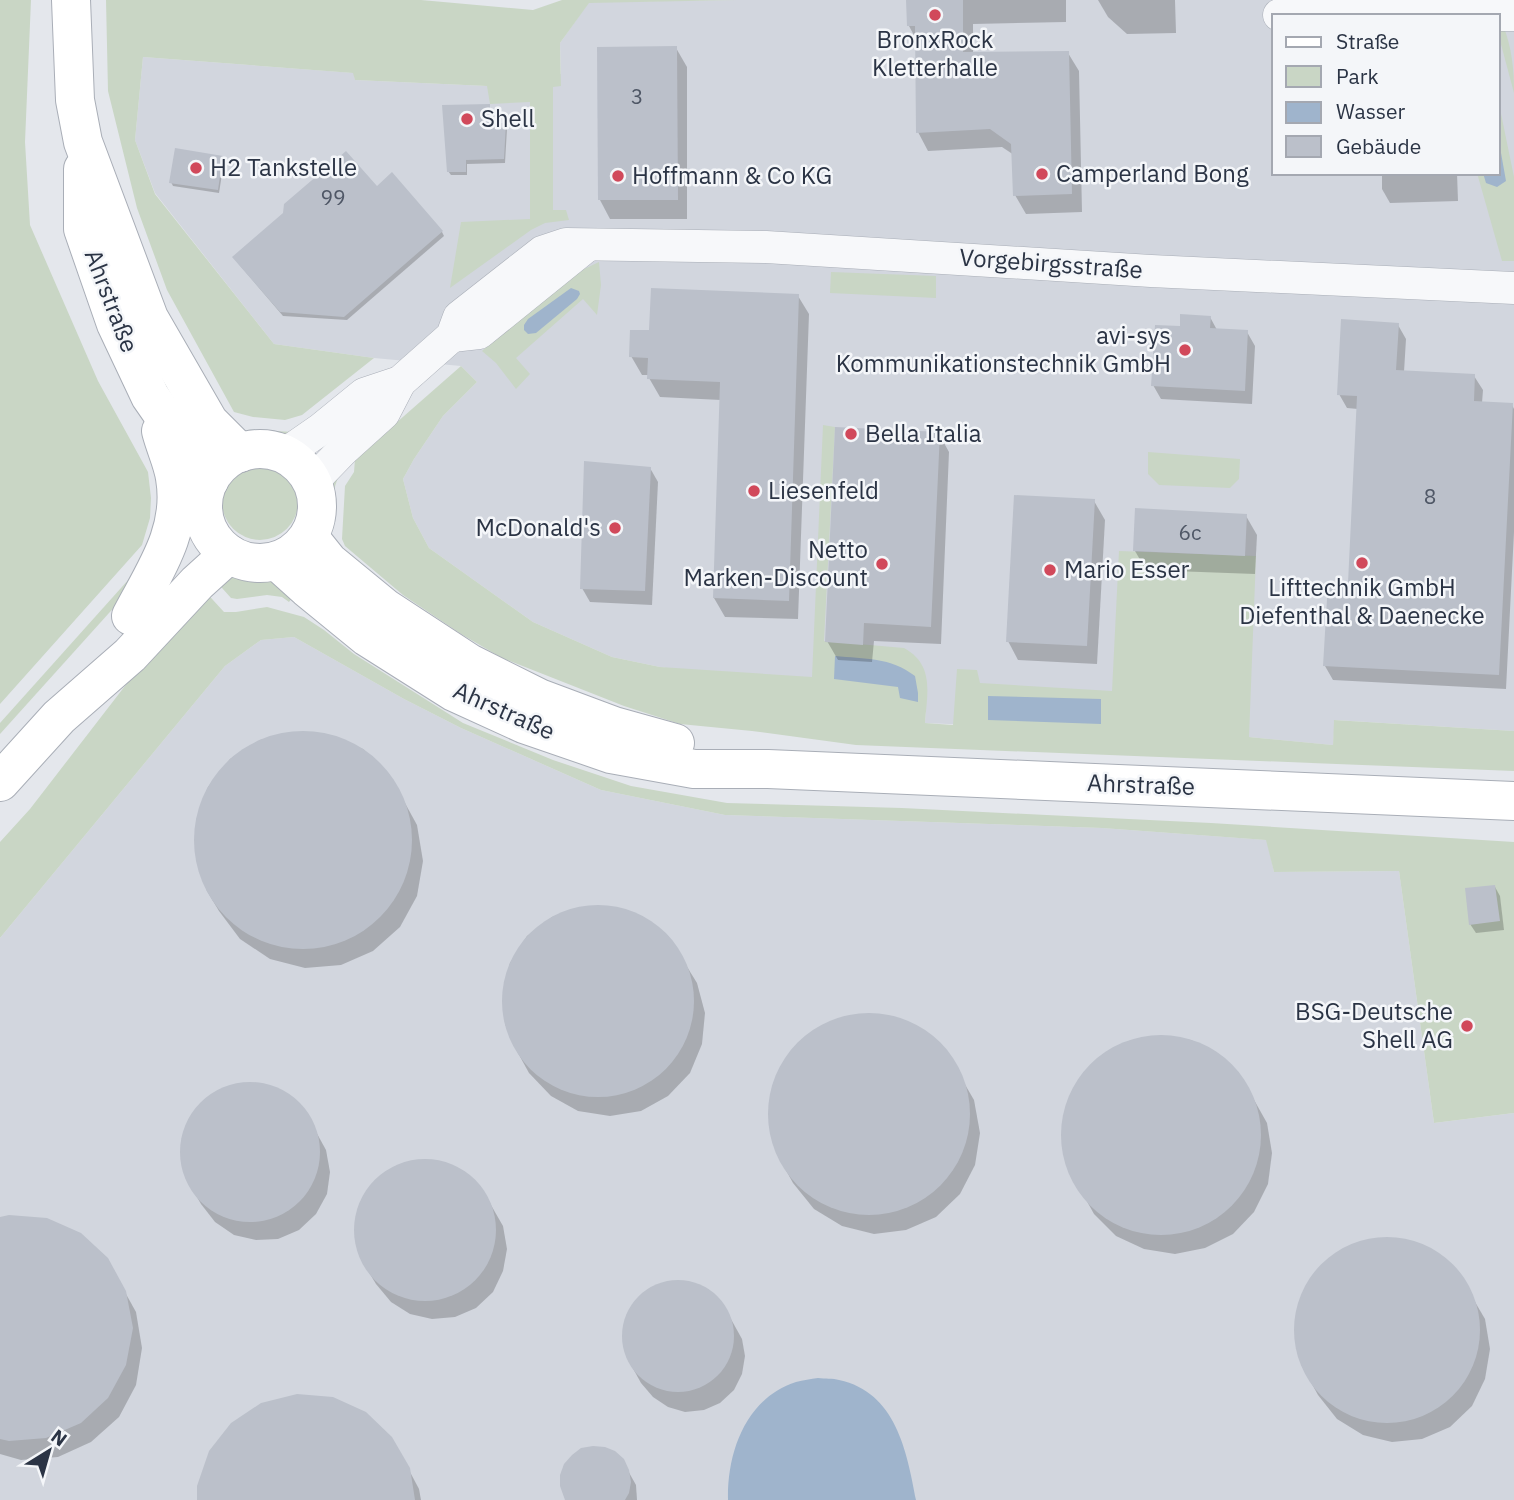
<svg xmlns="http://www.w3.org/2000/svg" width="1514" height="1500" viewBox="0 0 1514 1500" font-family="'IBM Plex Sans',sans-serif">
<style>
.built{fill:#d2d6de;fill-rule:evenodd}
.green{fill:#c9d6c5}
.water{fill:#9fb4cc}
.shadow{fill:#0003}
.building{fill:#bbc0ca}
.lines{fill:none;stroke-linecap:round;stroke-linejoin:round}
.street-casing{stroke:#a9aeb7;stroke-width:33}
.secondary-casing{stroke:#a9aeb7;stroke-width:40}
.street{stroke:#f7f8fa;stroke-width:32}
.secondary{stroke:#fff;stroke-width:38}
.poi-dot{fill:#d1495b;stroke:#f4f6f9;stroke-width:2.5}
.labels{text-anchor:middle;stroke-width:5;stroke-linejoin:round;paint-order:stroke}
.number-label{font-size:21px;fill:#4f5766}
.poi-label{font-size:24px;fill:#2b3445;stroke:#f4f6f9;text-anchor:start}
.street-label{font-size:24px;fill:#2b3445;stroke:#f4f6f9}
</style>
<rect width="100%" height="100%" fill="#e4e7ec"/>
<g class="built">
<path d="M737 0H1514V731L1335 720 1333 745 1249 737 925 723 926 708 660 667 612 657 533 622 429 548 413 518 403 479 414 459 443 416 477 382 461 366 374 358 274 344 155 193 135 140 143 57 354 73 355 80 487 86 561 74 560 43 589 2ZM1274 16H1498V173H1274Z"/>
<path d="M294 637 404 699 461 728 601 790 725 815 1102 828 1267 840 1274 872 1399 871 1434 1123 1514 1113V1500H0V938L225 666 261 640Z"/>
</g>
<g class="green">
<path d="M0 0H31L25 142 30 225 98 381 148 472 151 498 150 518 142 545 0 704Z"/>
<path d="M106 0H421L533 10 562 0H737L589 3 560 43 561 86 553 87V210H566L569 220 545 223 531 230 450 288 461 222 530 219V102L490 104 487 86 355 80 353 73 143 57 135 140 155 194 274 344 374 358 302 415 285 420 253 417 234 412 167 290 137 208 108 91Z"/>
<path d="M1498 25H1503C1512 48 1514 69 1514 93L1498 33Z"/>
<path d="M1498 99 1514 177V261H1502L1477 173H1498Z"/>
<path d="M599 262 601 285 597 315 583 299 516 358 530 374 516 389 496 363 482 351 565 278Z"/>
<path d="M831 272 936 276V298L830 293Z"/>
<path d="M461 366 477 382 443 416 414 459 403 479 413 518 429 548 533 622 612 657 660 667 812 677 823 425 835 427 824 641 904 648C935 665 927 694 925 723L953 725 957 669 977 670 980 683 1112 691 1119 551 1256 556 1249 737 1333 745 1334 720 1514 731V771L856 745 752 731 680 724 624 706 502 658 461 634 403 595 345 546 342 539 345 486 354 472 355 459Z"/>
<path d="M258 430 293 432 282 438 257 434 246 435 244 431Z"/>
<path d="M1148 452 1240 459 1239 479 1230 488 1159 485 1148 474Z"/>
<circle cx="260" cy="502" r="38"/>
<path d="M342 469C331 489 331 511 330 533H323L330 481Z"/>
<path d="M138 569 118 603 0 734V723Z"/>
<path d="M252 569 278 577 297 591 289 602 282 597 267 595 237 599 231 598 214 579 240 570Z"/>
<path d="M202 588 224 612H236L267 607 304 617 324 630 354 654 463 723 553 760 631 786 727 803 902 808 1211 823 1514 842V1113L1434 1123 1399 871 1274 872 1266 840 1102 828 725 815 601 790 461 728 404 699 294 637 261 640 225 666 0 938V842L30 809 179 616Z"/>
</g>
<g class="water">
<path d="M1498 136 1506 181 1497 187 1486 183 1483 173H1498Z"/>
<path d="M571 288 579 291 580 294 577 299 536 333 528 334 524 330V325L528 319Z"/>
<path d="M835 656C865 659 890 657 915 676L918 693V702L900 698 898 687 834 679Z"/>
<path d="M988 696 1101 699V724L988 720Z"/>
<path d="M818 1378C825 1379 833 1378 839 1380 896 1392 907 1452 916 1500H728C727 1452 746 1398 796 1382 803 1380 811 1379 818 1378Z"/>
</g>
<g class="shadow">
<path d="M908 0H1066V22L973 24V54L1068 53 1079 71 1082 212 1026 214 1015 195 1014 155 1002 147 928 151 918 132 917 41 909 26Z"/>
<path d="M1098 0H1175L1176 33 1127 34 1108 17Z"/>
<path d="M676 48 687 67V219H610L600 200Z"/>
<path d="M489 106 491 110V125H505L507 129 505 163 467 164V175H451L448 171Z"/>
<path d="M222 157 224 161 219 193 173 186 171 182Z"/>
<path d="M1382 173H1457L1458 201 1390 203 1382 189Z"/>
<path d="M376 188 442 232 444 236 347 320 283 316 237 262Z"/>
<path d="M798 296 809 314 798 619 725 617 714 598 721 400 660 397 649 378V375H642L631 356 651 332Z"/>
<path d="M1210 317 1217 330 1247 332 1255 346 1252 404 1161 399 1153 385 1181 328Z"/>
<path d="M1398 325 1406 339 1404 372 1474 376 1483 390 1482 403 1512 405 1514 409V532L1506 689 1333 680 1325 666 1349 585 1358 409 1347 408 1339 394Z"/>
<path d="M939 434 949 452 941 644 874 641 872 662 838 660 827 641Z"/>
<path d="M650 468 658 482 652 605 590 602 582 588Z"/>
<path d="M1094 501 1105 520 1097 664 1018 660 1008 641Z"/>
<path d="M1246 516 1257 535 1255 574 1146 570 1135 551Z"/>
<path d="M295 732 330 735 363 749 389 774 417 825 423 861 417 896 400 927 373 951 341 965 305 968 270 959 240 939 219 911 207 891 196 857V821L208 787 230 759 260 740Z"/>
<path d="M1495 887 1500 896 1504 930 1476 933 1470 924Z"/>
<path d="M582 907H613L643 917 668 936 697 983 705 1013 702 1044 690 1073 668 1096 641 1111 610 1116 578 1111 551 1096 529 1073 518 1053 505 1024 503 993 510 963 527 936 552 917Z"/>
<path d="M859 1015 891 1017 922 1030 946 1052 974 1100 980 1133 975 1165 960 1194 936 1217 906 1230 874 1234 842 1226 814 1209 793 1183 782 1163 771 1132 770 1099 780 1068 800 1042 827 1024Z"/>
<path d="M1160 1036 1191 1040 1218 1054 1240 1075 1267 1123 1272 1153 1268 1184 1254 1212 1233 1234 1205 1248 1175 1254 1144 1249 1116 1236 1094 1214 1068 1167 1062 1136 1067 1105 1080 1078 1102 1055 1129 1041Z"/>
<path d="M244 1083 267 1085 287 1094 304 1110 326 1150 330 1172 327 1194 316 1214 299 1230 278 1239 256 1240 234 1235 215 1222 201 1204 190 1185 182 1163V1141L189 1119 203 1101 222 1089Z"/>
<path d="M419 1160 442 1162 463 1171 480 1186 503 1226 507 1249 503 1271 493 1292 476 1308 455 1317 432 1319 410 1314 391 1302 376 1284 364 1264 357 1242 356 1219 363 1197 377 1179 396 1166Z"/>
<path d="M0 1219 107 1260 136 1312 142 1348 136 1385 119 1417 91 1442 58 1457 21 1460 0 1454Z"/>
<path d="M1378 1239 1408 1241 1436 1253 1458 1273 1485 1319 1490 1349 1485 1379 1472 1406 1450 1427 1422 1439 1392 1442 1371 1437 1363 1435 1337 1419 1318 1395 1307 1375 1296 1347V1316L1305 1288 1324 1264 1349 1247Z"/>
<path d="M674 1281 692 1283 709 1290 722 1303 742 1339 745 1356 742 1374 734 1390 720 1403 704 1410 685 1412 668 1407 653 1397 641 1383 630 1363 624 1345V1327L630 1310 641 1296 656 1286Z"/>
<path d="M402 1457 419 1489 421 1500H199Z"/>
<path d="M622 1460 636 1485 637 1500H567Z"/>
</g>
<g class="building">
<path d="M906 0H963V52L1069 51 1072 194 1013 196 1011 144 990 129 916 133 915 26H907Z"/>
<path d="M677 46 678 200H598L597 47Z"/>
<path d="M490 104V123H506L504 159 466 160V172H447L442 105Z"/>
<path d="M175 148 223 156 218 190 169 183Z"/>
<path d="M346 151 377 186 392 172 443 231 344 317 280 312 232 257 283 213 284 204Z"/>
<path d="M651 288 799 294 789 601 713 598 720 382 647 379 648 358 629 357 630 330H649Z"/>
<path d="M1180 314 1211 316 1210 328 1248 330 1245 391 1151 386 1155 325 1180 326Z"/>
<path d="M1341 319 1399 323 1396 370 1475 374 1474 401 1513 403 1499 675 1323 666 1328 582 1348 583 1357 396 1337 395Z"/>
<path d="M835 427 940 432 931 627 864 623 863 645 825 642Z"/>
<path d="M584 461 651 467 645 591 580 589Z"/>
<path d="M1014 495 1095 499 1087 646 1006 642Z"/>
<path d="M1135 508 1247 514 1245 556 1133 551Z"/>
<circle cx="303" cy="840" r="109"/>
<path d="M1495 885 1500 921 1469 925 1465 888Z"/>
<circle cx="598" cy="1001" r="96"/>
<circle cx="869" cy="1114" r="101"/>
<circle cx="1161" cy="1135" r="100"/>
<circle cx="250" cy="1152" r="70"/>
<circle cx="425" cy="1230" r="71"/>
<path d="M9 1215 47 1218 81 1233 108 1258 126 1291 133 1328 126 1365 108 1398 81 1423 46 1438 9 1441 0 1439V1217Z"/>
<circle cx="1387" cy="1330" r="93"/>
<circle cx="678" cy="1336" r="56"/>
<path d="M297 1394 333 1397 366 1412 392 1437 410 1468 415 1500H197V1486L209 1451 231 1423 261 1403Z"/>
<path d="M593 1446 605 1447 615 1451 624 1459 629 1470 631 1482 629 1493 625 1500H565L560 1486V1475L564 1464 572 1455 581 1448Z"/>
</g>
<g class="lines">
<defs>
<g id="street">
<path d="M1279 15H1514"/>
<path d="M452 336 479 333 588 245"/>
<path d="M285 454 321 429 364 394 400 382 452 336 459 317 542 252 566 244 766 247 1151 271 1514 288"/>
<path d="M312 482 343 450 384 413 400 382"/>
</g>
<g id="secondary">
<path d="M71 0 75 100 83 142 149 318 209 422 240 453"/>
<path d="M83 169V229L116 324 150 396 209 481"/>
<circle cx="260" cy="506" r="57"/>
<path d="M309 537 329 562 385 608 469 663 539 698 614 726 675 743"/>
<path d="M277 561 307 588 367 637 454 692 524 724 611 754 694 769H768L1514 801"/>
<path d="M131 616C154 572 184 531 175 478 173 463 165 447 161 431"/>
<path d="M0 782 59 717 130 655 197 583 229 554"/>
</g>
</defs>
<use href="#street" class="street-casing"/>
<use href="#secondary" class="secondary-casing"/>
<use href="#street" class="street"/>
<use href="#secondary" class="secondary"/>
</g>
<g class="poi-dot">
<circle cx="935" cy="15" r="7"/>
<circle cx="467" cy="119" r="7"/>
<circle cx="196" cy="168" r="7"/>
<circle cx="1042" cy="174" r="7"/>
<circle cx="618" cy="176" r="7"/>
<circle cx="1185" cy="350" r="7"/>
<circle cx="851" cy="434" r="7"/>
<circle cx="754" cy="491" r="7"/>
<circle cx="615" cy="528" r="7"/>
<circle cx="1362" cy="563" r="7"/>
<circle cx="882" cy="564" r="7"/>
<circle cx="1050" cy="570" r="7"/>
<circle cx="1467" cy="1026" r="7"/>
</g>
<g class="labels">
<g class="number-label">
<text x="637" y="104">3</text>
<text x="333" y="205">99</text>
<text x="1430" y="504">8</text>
<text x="1190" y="540">6c</text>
</g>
<g class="poi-label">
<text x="935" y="48" text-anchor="middle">BronxRock<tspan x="935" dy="28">Kletterhalle</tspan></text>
<text x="481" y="127">Shell</text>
<text x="210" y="176">H2 Tankstelle</text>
<text x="1056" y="182">Camperland Bong</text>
<text x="632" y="184">Hoffmann &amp; Co KG</text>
<text x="1171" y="344" text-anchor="end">avi-sys<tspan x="1171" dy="28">Kommunikationstechnik GmbH</tspan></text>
<text x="865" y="442">Bella Italia</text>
<text x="768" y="499">Liesenfeld</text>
<text x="601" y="536" text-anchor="end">McDonald's</text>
<text x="868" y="558" text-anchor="end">Netto<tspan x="868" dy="28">Marken-Discount</tspan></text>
<text x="1064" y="578">Mario Esser</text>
<text x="1362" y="596" text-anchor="middle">Lifttechnik GmbH<tspan x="1362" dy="28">Diefenthal &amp; Daenecke</tspan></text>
<text x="1453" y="1020" text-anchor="end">BSG-Deutsche<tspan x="1453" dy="28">Shell AG</tspan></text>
</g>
<g class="street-label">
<text transform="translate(1051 264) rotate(4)" y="8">Vorgebirgsstraße</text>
<text transform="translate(111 301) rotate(69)" y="8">Ahrstraße</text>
<text transform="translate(504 711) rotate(24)" y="8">Ahrstraße</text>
<text transform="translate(1141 785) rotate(2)" y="8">Ahrstraße</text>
</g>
</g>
<rect x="1272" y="14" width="228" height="161" fill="#f4f6f9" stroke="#a4a8b1" stroke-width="2"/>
<rect x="1286" y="37" width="35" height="10" fill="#ffffff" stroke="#a4a8b1" stroke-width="2"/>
<text x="1336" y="49" font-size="21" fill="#2b3445">Straße</text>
<rect x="1286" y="66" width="35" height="21" fill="#c9d6c5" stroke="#a4a8b1" stroke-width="2"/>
<text x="1336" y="84" font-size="21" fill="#2b3445">Park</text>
<rect x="1286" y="102" width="35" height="21" fill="#9fb4cc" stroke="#a4a8b1" stroke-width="2"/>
<text x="1336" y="119" font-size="21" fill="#2b3445">Wasser</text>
<rect x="1286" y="136" width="35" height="21" fill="#bbc0ca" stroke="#a4a8b1" stroke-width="2"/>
<text x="1336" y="154" font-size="21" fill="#2b3445">Gebäude</text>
<g transform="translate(49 1451) rotate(37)" stroke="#f4f6f9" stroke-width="5" paint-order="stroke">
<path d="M0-5L12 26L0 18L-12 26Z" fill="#2b3445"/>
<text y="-10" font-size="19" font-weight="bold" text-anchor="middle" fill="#2b3445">N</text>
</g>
</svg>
